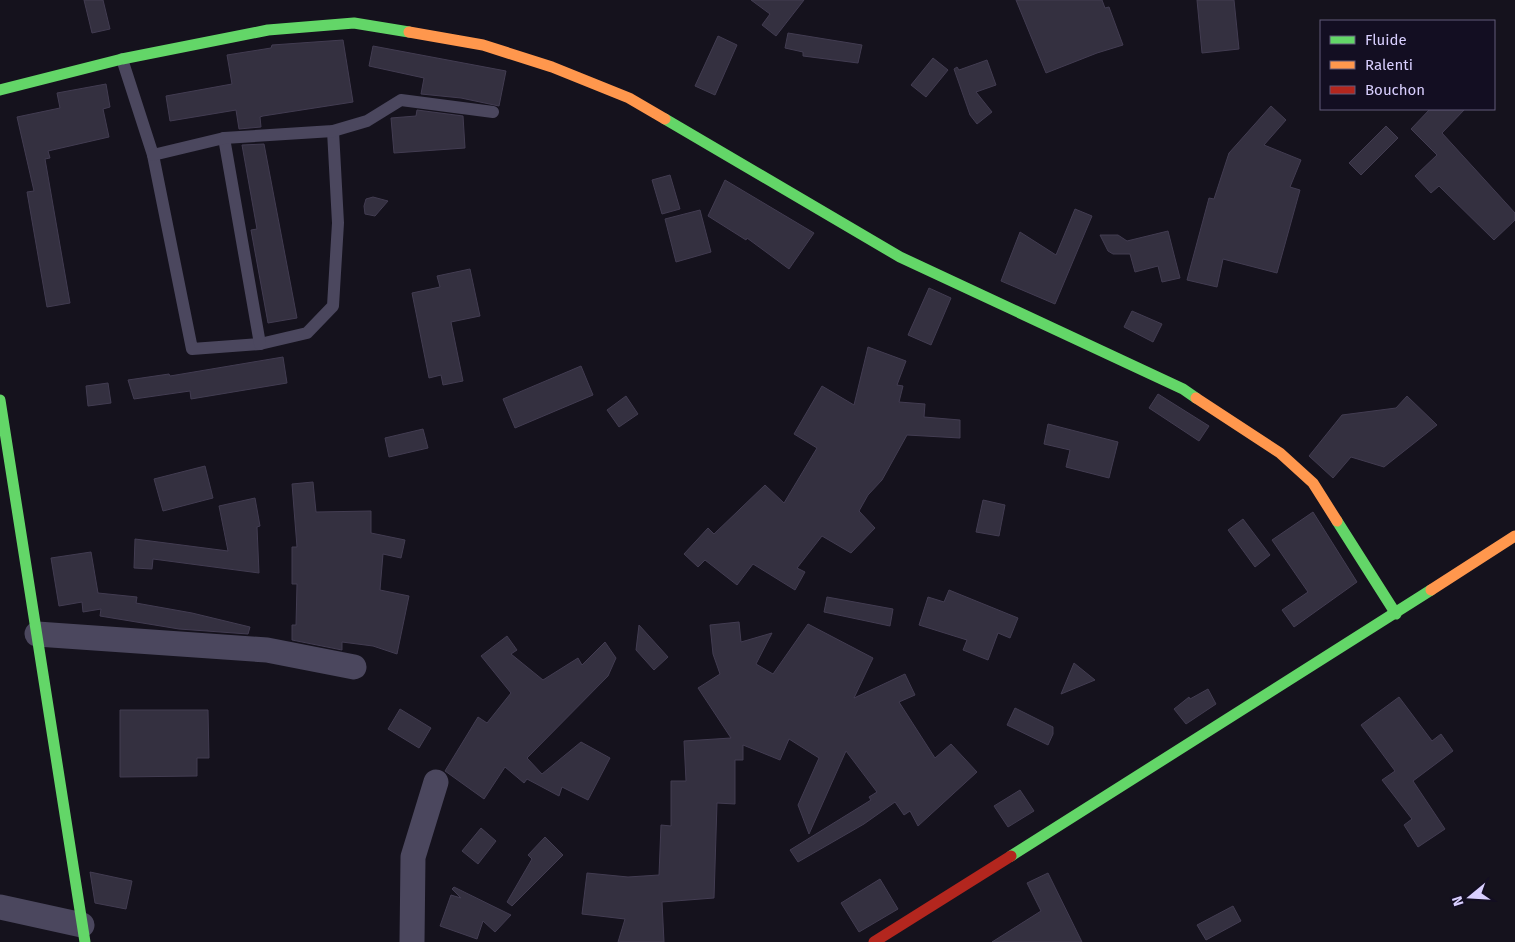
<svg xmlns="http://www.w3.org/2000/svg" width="1515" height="942" viewBox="0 0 1515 942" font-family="'Fira Sans',sans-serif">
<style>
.building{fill:#343040;stroke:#423c51}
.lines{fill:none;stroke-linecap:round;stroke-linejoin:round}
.lane{stroke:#4b475e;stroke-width:12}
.street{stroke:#4b475e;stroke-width:25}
.fast{stroke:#63d668;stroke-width:11}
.slow{stroke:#ff974d;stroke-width:11}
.jam{stroke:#b3261e;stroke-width:11}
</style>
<rect width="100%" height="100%" fill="#15121d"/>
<g class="building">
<path d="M84 0H103L110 29 92 33Z"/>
<path d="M751 0H804L776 36 762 25 770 14Z"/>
<path d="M1016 0H1102L1105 8 1109 7 1123 45 1097 53 1046 73Z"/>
<path d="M1197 0H1234L1239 49 1202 53Z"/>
<path d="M788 33 862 45 858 63 803 56V52L785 48Z"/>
<path d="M718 36 737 45 715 95 695 86Z"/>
<path d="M343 40 353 102 263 116 260 117 261 127 239 129 236 110 170 121 166 96 232 84 227 55 271 48 272 45Z"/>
<path d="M373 46 506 71 499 106 461 98 421 94 424 78 369 66Z"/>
<path d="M933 58 948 70 926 97 911 85Z"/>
<path d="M987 60 996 85 976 92 992 112 977 124 970 115 954 69 957 67 959 70Z"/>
<path d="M106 84 110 107 103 109 109 137 48 151 50 158 45 159 70 303 47 307 27 192 34 191 17 117 60 108 57 93Z"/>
<path d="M1271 106 1286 120 1264 145 1301 160 1290 187 1300 190 1277 273 1223 259 1217 287 1187 280 1209 198 1214 199 1229 153Z"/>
<path d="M1430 109H1465L1442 133 1515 213V220L1494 240 1439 186 1431 193 1415 176 1437 155 1411 129Z"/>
<path d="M417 110 463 116 465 148 394 153 391 118 416 116Z"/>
<path d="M1386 126 1398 138 1361 175 1349 163Z"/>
<path d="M264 144 297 318 268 323 251 230 257 229 242 145Z"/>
<path d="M670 175 680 209 662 214 652 180Z"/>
<path d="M725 180 814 233 789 269 747 238 746 240 708 216Z"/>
<path d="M373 197 388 201 375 216 365 214 364 206 366 199Z"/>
<path d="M1075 209 1092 216 1055 304 1001 281 1020 232 1056 255Z"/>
<path d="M700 210 711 252 676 262 665 219Z"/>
<path d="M1168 231 1180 278 1162 282 1158 266 1135 272 1130 254H1113L1108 251 1100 235H1118L1127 241Z"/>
<path d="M470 269 480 316 451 322 463 381 443 385 441 375 429 378 412 293 440 287 437 276Z"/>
<path d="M929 288 951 298 931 345 908 335Z"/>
<path d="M1132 311 1162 324 1153 342 1124 327Z"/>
<path d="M868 347 906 361 897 385 903 386 899 402 925 404 924 417 960 420V438L907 435 882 480 868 495 859 511 875 528 851 553 822 536 797 568 805 572 795 590 753 564 737 585 705 560 698 567 684 554 708 528 714 534 765 485 784 503 817 448 794 434 822 386 854 405Z"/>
<path d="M283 357 287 383 191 399 190 391 134 399 128 380 169 374 170 376Z"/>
<path d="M581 366 593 395 515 428 503 399Z"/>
<path d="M108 383 111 403 88 406 86 386Z"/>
<path d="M1158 394 1209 426 1199 441 1149 408Z"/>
<path d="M626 396 638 414 619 427 607 410Z"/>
<path d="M1407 396 1437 425 1384 467 1351 457 1333 478 1309 456 1342 415 1396 408Z"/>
<path d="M1048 424 1118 442 1109 478 1066 467 1070 450 1044 444Z"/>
<path d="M423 429 428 448 389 457 385 438Z"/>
<path d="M205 466 213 498 163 511 154 479Z"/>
<path d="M313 482 316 512 371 511V533L405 540 401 558 383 554 380 590 409 596 397 654 373 646 342 642V650L292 640V625H296L297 584H292V547H297L292 484Z"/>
<path d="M255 498 260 526 257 527 259 573 153 559 152 569 134 568 135 539 228 551 219 506Z"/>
<path d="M983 500 1005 505 999 536 976 532Z"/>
<path d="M1313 512 1357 582 1294 627 1282 610 1308 592 1272 540Z"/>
<path d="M1243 519 1270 555 1255 567 1228 530Z"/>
<path d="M91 552 98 593 137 597 136 603 192 613 250 627 248 634 179 629 100 616 101 609 83 612 82 602 59 606 51 558Z"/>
<path d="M949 590 1018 618 1010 638 998 633 988 660 963 650 967 640 919 625 928 597 944 602Z"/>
<path d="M827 597 893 609 890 626 824 612Z"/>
<path d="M739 622 741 642 772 633 756 664 773 674 808 624 873 658 854 698 905 674 915 695 899 702 935 758 951 744 977 772 918 826 910 811 904 815 895 802 864 824 798 862 790 850 871 800 869 797 877 792 846 751 809 834 798 805 819 758 789 739 780 760 743 745V760H735V804L717 803 714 898 662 902 664 942H618L625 919 582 914 587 873 628 877 659 875 661 825 671 826V781H686L684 741 731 738 698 688 720 674 713 654 710 625Z"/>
<path d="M639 625 668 657 654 670 636 650Z"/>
<path d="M507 636 517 650 511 654 543 680 578 658 582 665 605 642 616 658 608 676 527 758 542 774 581 742 610 758 588 800 562 787 559 796 527 779 524 783 505 767 484 799 445 771 478 717 487 723 511 693 481 656Z"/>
<path d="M1074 663 1095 680 1061 694Z"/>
<path d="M1208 689 1216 704 1186 724 1174 709 1189 697 1190 699Z"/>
<path d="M1399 697 1432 741 1441 734 1453 751 1413 781 1445 829 1418 847 1404 825 1412 819 1382 780 1395 771 1361 725Z"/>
<path d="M1015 708 1053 727V734L1048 745 1007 725Z"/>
<path d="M400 709 431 728 419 748 388 729Z"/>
<path d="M120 710H208L209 758H197V776L120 777Z"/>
<path d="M1020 790 1034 811 1008 827 994 806Z"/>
<path d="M481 828 496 841 478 864 462 851Z"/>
<path d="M545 837 563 855 512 906 507 902 532 859 528 855Z"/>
<path d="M90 872 132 881 126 909 95 903Z"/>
<path d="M1048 873 1082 942H992L1041 911 1027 883Z"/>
<path d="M880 879 898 909 859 932 841 903Z"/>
<path d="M454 887 511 915 495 932 483 921 477 939 440 926 451 895 461 898 452 889Z"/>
<path d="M1233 906 1241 921 1206 940 1197 925Z"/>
</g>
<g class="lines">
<g class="lane">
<path d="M122 59 153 155 192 349 260 344 307 333 333 306 338 223 333 131"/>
<path d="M224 138 260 344"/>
<path d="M153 155 224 138 333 131 367 121 401 100 493 112"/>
</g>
<g class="street">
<path d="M37 634 267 650 354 667"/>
<path d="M0 907 82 925"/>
<path d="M412 942 413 857 436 782"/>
</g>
<g class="fast">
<path d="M0 90 122 59 268 30 354 23 409 32"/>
<path d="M665 119 900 257 1183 389 1196 398"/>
<path d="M0 400 85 942"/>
<path d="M1337 521 1396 614"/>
<path d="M1011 856 1431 590"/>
</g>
<g class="slow">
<path d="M409 32 483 45 552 67 629 98 665 119"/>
<path d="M1196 398 1280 453 1313 483 1337 521"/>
<path d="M1431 590 1515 536"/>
</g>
<path class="jam" d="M874 942 1011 856"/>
</g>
<rect x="1320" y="20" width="175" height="90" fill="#130e22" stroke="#625b7a"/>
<rect x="1330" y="36" width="25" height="8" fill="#63d668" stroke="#625b7a"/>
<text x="1365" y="45" font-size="15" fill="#d9cfff">Fluide</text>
<rect x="1330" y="61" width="25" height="8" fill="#ff974d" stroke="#625b7a"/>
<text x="1365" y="70" font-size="15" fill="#d9cfff">Ralenti</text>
<rect x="1330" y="86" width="25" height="8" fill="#b3261e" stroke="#625b7a"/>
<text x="1365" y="95" font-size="15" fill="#d9cfff">Bouchon</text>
<g transform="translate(1470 897) rotate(252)" stroke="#130e22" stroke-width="4" paint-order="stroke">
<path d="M0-4L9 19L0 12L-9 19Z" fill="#d9cfff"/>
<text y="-8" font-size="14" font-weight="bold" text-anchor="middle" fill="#d9cfff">N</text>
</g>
</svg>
